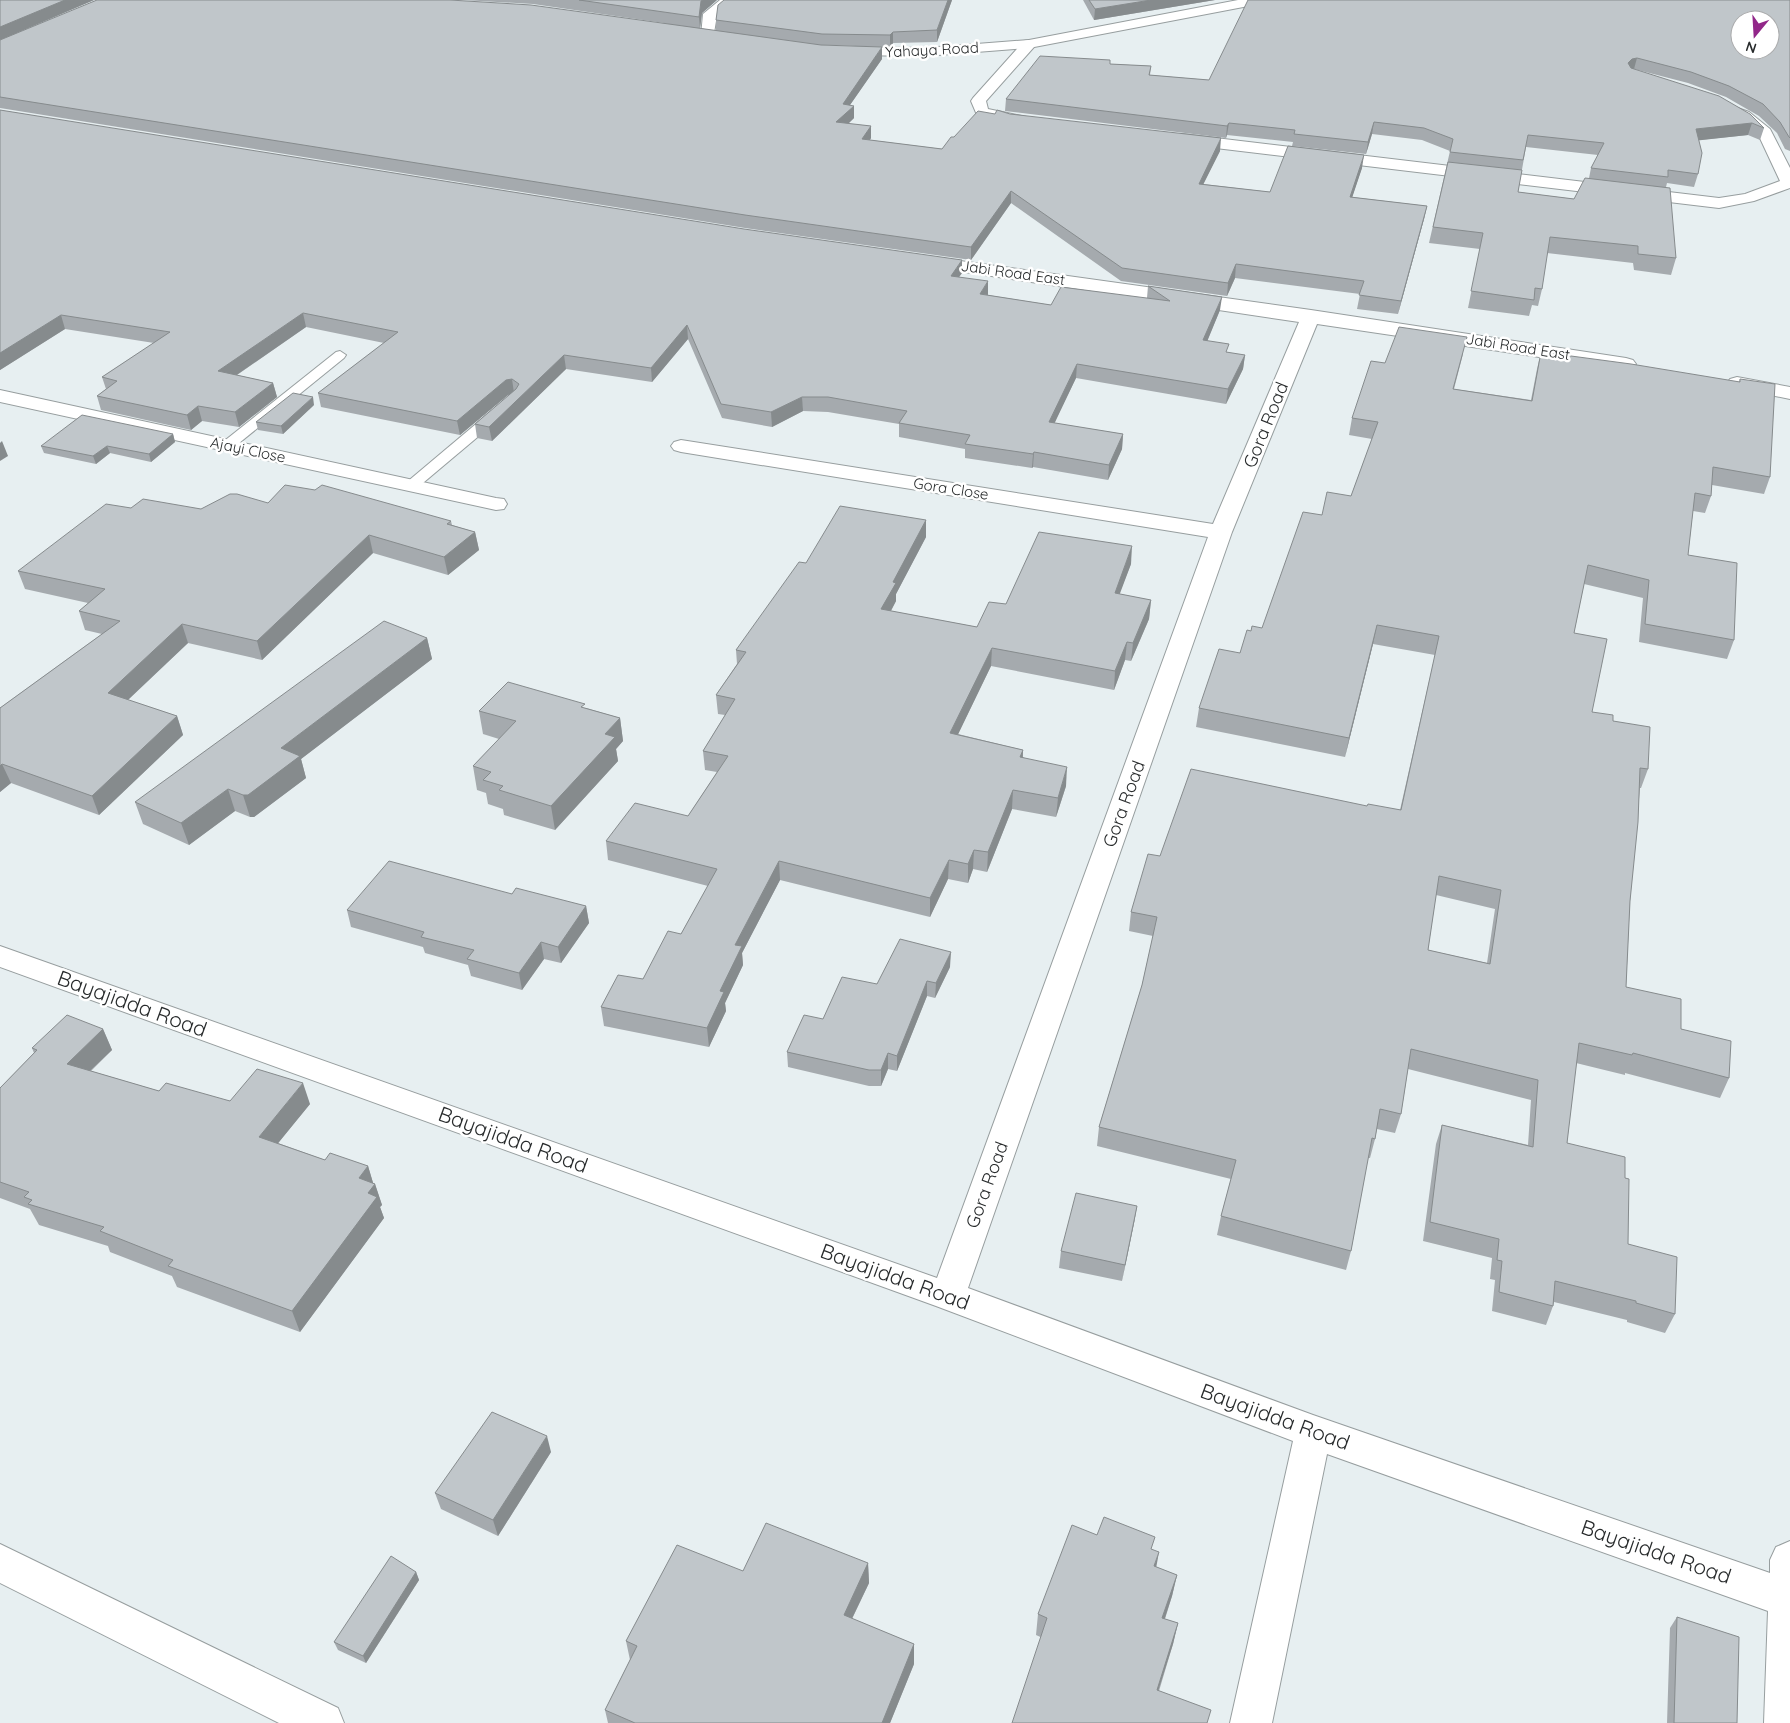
<svg xmlns="http://www.w3.org/2000/svg" width="1790" height="1723" viewBox="0 0 1790 1723" font-family="Quicksand,sans-serif">
<style>
.lines{fill:none;stroke-linecap:round;stroke-linejoin:round}
.service-casing{stroke:#979e9f;stroke-width:2}
.minor-casing{stroke:#979e9f;stroke-width:2}
.tertiary-casing{stroke:#979e9f;stroke-width:2}
.service{fill:#fff;fill-rule:evenodd}
.minor{fill:#fff;fill-rule:evenodd}
.tertiary{fill:#fff;fill-rule:evenodd}
.wall{fill:#a5aaae;fill-rule:evenodd}
.shaded-wall{fill:#868b8d}
.building{fill:#c0c6ca;stroke:#868b8d;fill-rule:evenodd}
.labels{text-anchor:middle;stroke-width:5;stroke-linejoin:round;paint-order:stroke}
.far-street-label{font-size:15px;fill:#282b2c;stroke:#fff}
.street-label{font-size:18px;fill:#282b2c;stroke:#fff}
.near-street-label{font-size:21px;fill:#282b2c;stroke:#fff}
</style>
<rect width="100%" height="100%" fill="#e7eff1"/>
<g class="lines">
<defs>
<g id="service">
<path d="M340 351 346 355 344 358 233 448H223L221 445 223 442 336 352Z"/>
<path d="M494 412 500 416 499 419 417 488H407L405 485 407 482 489 413Z"/>
</g>
<g id="minor">
<path d="M720 0H735L717 15 713 39H703L701 36 703 14Z"/>
<path d="M1029 40 1034 41 1036 44 1034 47 986 101 988 109 1026 117 1029 120 1026 123 1021 125 977 115 971 101 973 98 1024 41Z"/>
<path d="M1732 106 1749 112 1770 129 1790 168V188L1754 201 1719 208 1182 144 1174 139 1182 134 1719 198 1745 194 1780 181 1758 134 1725 110Z"/>
<path d="M924 256 1311 310 1626 358 1633 360 1636 364 1633 368 1626 370 1317 324 1232 532 968 1288 1313 1415 1770 1573V1560L1776 1547 1790 1541V1723H1764L1768 1611 1327 1454 1272 1723H1230L1293 1441 936 1306 0 967V946L937 1278 1208 537 681 452 674 450 671 446 674 442 681 440 1213 524 1299 322 918 265 915 261 918 257Z"/>
<path d="M1737 377 1790 387V399L1730 387 1727 383 1730 379Z"/>
<path d="M0 390 496 498 504 499 507 504 504 509 496 510 0 402Z"/>
<path d="M0 1544 338 1708 344 1723H279L0 1583Z"/>
</g>
<path id="tertiary" d="M1238 0H1266L1259 4 1029 48 925 56 845 55 838 51 845 47 925 48 1029 40Z"/>
</defs>
<use href="#service" class="service-casing"/>
<use href="#minor" class="minor-casing"/>
<use href="#tertiary" class="tertiary-casing"/>
<use href="#service" class="service"/>
<use href="#minor" class="minor"/>
<use href="#tertiary" class="tertiary"/>
</g>
<g class="wall">
<path d="M0 0H94L17 33 664 23 533 4 463 0H717L702 13 700 28 716 31V20L724 0H952L937 42 893 43 890 47 822 45 882 59 850 105 854 118 848 124 871 126V138L870 140 942 149 954 137 995 114H1010L1220 151 1203 184 1270 192 1362 168 1352 197 1427 206 1424 219 1398 314 1357 309 1360 294 1235 278 1227 296 1121 281 1011 203 971 260 745 228 0 108Z"/>
<path d="M1083 0H1215L1094 20Z"/>
<path d="M1790 0V151L1785 149 1777 133 1759 116 1726 97 1688 83 1634 69 1764 128 1760 140 1748 135 1699 140 1698 174 1694 187 1667 183 1666 187 1676 258 1671 275 1634 270 1633 263 1547 253 1542 289 1538 306 1532 305 1529 316 1468 308 1480 249 1429 243 1450 151 1422 140 1372 134 1366 154 1292 146 1293 142 1227 135 1226 138 1005 111 1006 99 1110 64 1151 66 1150 75 1209 80ZM1526 147 1598 155 1591 168 1589 178 1574 199 1518 192Z"/>
<path d="M0 110 962 273 959 277 988 295 1051 305 1147 298 1148 286 1220 310 1207 341 1228 353 1245 355 1243 369 1226 404 1076 378 1054 423 1123 434 1122 449 1108 480 1033 467 1032 468 965 458V449L899 437V424L828 412 803 411 772 427 722 418 688 339 652 382 566 369 492 441 477 438 475 424 510 394 508 395 460 435 321 407 318 393 384 343 306 327 237 375 273 383 277 397 239 427 202 421 191 430 101 410 97 396 106 389 102 377 154 343 65 329 0 370Z"/>
<path d="M1541 352 1739 382 1740 379 1770 477 1764 494 1712 485 1711 496 1705 513 1693 511 1688 555 1734 640 1727 659 1639 642 1643 598 1584 584 1574 633 1592 712 1613 721 1648 769 1641 788H1640L1630 901 1626 987 1681 1029 1729 1078 1720 1098 1625 1073V1075L1576 1063 1567 1143 1625 1178 1628 1244 1675 1314 1665 1333 1627 1322V1320L1554 1302 1553 1306 1546 1325 1492 1311 1495 1280 1490 1279 1492 1258 1423 1241 1436 1144 1442 1125 1528 1145 1531 1100 1408 1069 1401 1114 1395 1133 1377 1129 1375 1139 1370 1158H1368L1351 1251 1346 1270 1217 1235 1221 1216 1231 1179 1097 1146 1099 1127 1142 985 1153 936 1129 931 1131 912 1160 856 1367 806 1400 810 1435 655 1373 644 1345 757 1196 727 1199 708 1240 653 1251 631 1262 628 1322 515 1351 496 1372 439 1349 435 1352 418 1385 363 1463 354 1454 389 1531 400 1537 369ZM1436 895 1495 909 1487 963 1428 950Z"/>
<path d="M314 405 283 434 258 430 256 422Z"/>
<path d="M173 434 175 442 151 462 110 453 96 464 44 453 41 446Z"/>
<path d="M268 503 451 521 452 525 475 532 479 550 448 575 373 553 262 660 188 643 128 700 177 716 183 735 99 815 11 783 0 792V708L102 634 85 630 79 611 88 603 25 589 18 571 131 508 201 509Z"/>
<path d="M926 520V537L896 594V601L891 611 977 627 1006 604 1131 564 1119 594 1151 600 1149 619 1131 661 1125 660 1114 690 991 666 958 734 1023 750V757L1066 786 1056 817 1012 809 987 872 973 869 968 883 948 879 930 917 780 880 742 953 743 965 725 1003 726 1011 709 1047 604 1026 601 1007 643 979 681 934 708 886 608 860 606 841 688 816 717 772 705 770 703 751 725 715 718 714 716 695 737 664 736 650 806 563Z"/>
<path d="M427 638 432 659 301 759 306 778 254 817H250L235 811 189 845 143 824 135 802Z"/>
<path d="M586 708 620 718 623 741 616 749 618 761 555 830 504 815 503 809 488 804 486 793 477 790 473 766 499 739 483 734 479 711Z"/>
<path d="M512 894 586 906 589 923 561 963 544 959 522 990 471 976 468 965 425 953 423 947 351 927 347 910Z"/>
<path d="M950 967 935 998 927 996 897 1071 888 1069 881 1086H869L788 1067 787 1052 877 984Z"/>
<path d="M103 1029 112 1050 91 1071 159 1091 230 1101 310 1104 278 1143 325 1160 368 1166 373 1183 375 1184 382 1205 380 1207 384 1218 300 1332 177 1287 172 1276 110 1252 108 1246 39 1225 30 1209 0 1198V1088L34 1053 32 1048Z"/>
<path d="M1137 1206 1134 1223 1122 1281 1059 1268 1061 1251Z"/>
<path d="M551 1452 498 1536 441 1509 435 1493Z"/>
<path d="M1097 1535 1152 1550 1156 1567 1177 1575 1172 1596 1165 1619 1178 1623 1173 1644 1159 1691 1036 1635 1038 1614Z"/>
<path d="M868 1563 869 1583 852 1619 914 1644V1664L890 1723H608L605 1710 630 1660 626 1641 743 1571Z"/>
<path d="M416 1572 419 1580 366 1663 338 1650 334 1642Z"/>
<path d="M1677 1617 1737 1723H1667L1670 1628Z"/>
</g>
<g class="shaded-wall">
<path d="M65 0H94L0 40V27Z"/>
<path d="M703 0H717L702 13 700 29 699 17 701 1Z"/>
<path d="M948 0H952L937 42V30Z"/>
<path d="M1151 0H1215L1094 20 1095 9Z"/>
<path d="M893 32V43L890 47V35Z"/>
<path d="M882 47V59L843 115 854 106V118L836 135V122L843 104Z"/>
<path d="M1637 58 1634 69 1629 70 1628 63 1632 59Z"/>
<path d="M1374 122 1372 134 1366 154 1368 142Z"/>
<path d="M1229 123 1227 135 1226 138 1227 126Z"/>
<path d="M1752 123 1748 135 1693 141 1696 129Z"/>
<path d="M871 126V138L862 151V139Z"/>
<path d="M1221 138 1220 151 1197 197 1199 184Z"/>
<path d="M1364 155 1362 168 1348 210 1350 197Z"/>
<path d="M1011 191V203L971 260V247Z"/>
<path d="M1427 206 1424 219 1398 314 1401 301Z"/>
<path d="M962 260V273L950 289 951 276Z"/>
<path d="M1236 264 1235 278 1227 296 1228 283Z"/>
<path d="M988 281V295L980 294Z"/>
<path d="M1222 297 1220 310 1202 354 1203 340Z"/>
<path d="M303 313 306 327 222 385 218 371Z"/>
<path d="M61 315 65 329 0 370V353Z"/>
<path d="M687 325 688 339 652 382 651 368Z"/>
<path d="M564 355 566 369 492 441 489 427Z"/>
<path d="M1245 355 1243 369 1226 404 1228 389Z"/>
<path d="M1077 364 1076 378 1048 437 1049 422Z"/>
<path d="M512 379 514 393 508 395 460 435 457 421 506 380Z"/>
<path d="M273 383 277 397 239 427 235 412Z"/>
<path d="M313 397 314 405 283 434 281 426Z"/>
<path d="M802 397 803 411 772 427 771 412Z"/>
<path d="M198 406 202 421 191 430 187 415Z"/>
<path d="M173 434 175 442 151 462 149 454Z"/>
<path d="M1123 434 1122 449 1108 480 1109 465Z"/>
<path d="M2 441 8 456 0 461V443Z"/>
<path d="M107 446 110 453 96 464 93 456Z"/>
<path d="M1034 452 1033 467 1032 468 1033 454Z"/>
<path d="M926 520V537L896 594V601L882 627 881 609 893 582Z"/>
<path d="M475 532 479 550 448 575 444 557Z"/>
<path d="M369 535 373 553 262 660 257 641Z"/>
<path d="M1132 546 1131 564 1113 612 1115 593Z"/>
<path d="M1151 600 1149 619 1131 661 1133 643Z"/>
<path d="M182 624 188 643 115 712 108 693Z"/>
<path d="M1377 625 1373 644 1345 757 1349 738Z"/>
<path d="M427 638 432 659 301 759 306 778 254 817H250L243 795 281 748Z"/>
<path d="M1127 642 1125 660 1114 690 1115 671Z"/>
<path d="M992 648 991 666 950 751V733Z"/>
<path d="M177 716 183 735 99 815 92 796Z"/>
<path d="M620 718 623 741 616 749 618 761 555 830 551 806 605 734Z"/>
<path d="M1023 750 1022 769 1020 757Z"/>
<path d="M2 764 11 783 0 792V766Z"/>
<path d="M1067 767 1066 786 1056 817 1058 798Z"/>
<path d="M228 789 235 811 189 845 181 823Z"/>
<path d="M1013 790 1012 809 987 872 988 852Z"/>
<path d="M974 850 973 869 968 883V864Z"/>
<path d="M949 860 948 879 930 917V898Z"/>
<path d="M779 861 780 880 742 953 743 965 725 1003 726 1011 709 1047 707 1028 735 945Z"/>
<path d="M586 906 589 923 561 963 558 947Z"/>
<path d="M541 942 544 959 522 990 519 973Z"/>
<path d="M951 952 950 967 935 998 936 983Z"/>
<path d="M927 981V996L897 1071V1056Z"/>
<path d="M103 1029 112 1050 76 1084 67 1064Z"/>
<path d="M888 1053V1069L881 1086V1070Z"/>
<path d="M303 1083 310 1104 266 1158 259 1137Z"/>
<path d="M368 1166 374 1186 375 1184 382 1205 380 1207 384 1218 300 1332 292 1311 359 1178Z"/>
<path d="M1137 1206 1134 1223 1122 1281 1125 1265Z"/>
<path d="M547 1436 551 1452 498 1536 493 1520Z"/>
<path d="M1159 1552 1155 1574 1154 1566Z"/>
<path d="M868 1563 869 1583 844 1635V1615Z"/>
<path d="M416 1572 419 1580 366 1663 363 1656Z"/>
<path d="M1177 1575 1172 1596 1158 1639 1162 1618Z"/>
<path d="M1178 1623 1173 1644 1152 1710 1157 1690Z"/>
<path d="M914 1644V1664L890 1723H882Z"/>
</g>
<g class="building">
<path d="M0 0H65L0 27Z"/>
<path d="M97 0H450L531 5 821 45 882 47 843 104 854 106 836 122 871 126 862 139 942 149 951 137H954L978 111 995 114 997 110 1010 114 1221 138 1199 184 1270 192 1288 146 1364 155 1350 197 1427 206 1401 301 1359 295 1364 281 1236 264 1228 283 1122 268 1011 191 971 247 745 215 0 97V40Z"/>
<path d="M579 0H703L701 1 699 17Z"/>
<path d="M724 0H948L937 30 893 32 890 35 822 34 716 20 718 5Z"/>
<path d="M1089 0H1151L1095 9Z"/>
<path d="M1248 0H1790V138L1789 137 1780 122 1763 104 1729 86 1691 72 1637 58 1632 59 1628 63 1631 68 1719 96 1750 114 1764 128 1752 123 1696 129 1702 153 1698 174 1668 170V177L1591 168 1604 143 1528 135 1523 160 1450 152 1453 139 1424 128 1374 122 1368 142 1294 134 1295 130 1229 123 1227 126 1006 99 1040 56 1110 60V64L1151 66 1149 75 1209 80ZM1740 20H1770V50H1740Z"/>
<path d="M0 110 744 229 962 260 951 276 988 281 980 294 1051 305 1061 287 1170 301 1148 286 1222 297 1203 340 1229 344 1226 352 1245 355 1228 389 1077 364 1049 422 1123 434 1109 465 1034 452 1033 454 965 444 970 435 899 423 907 411 828 397H802L771 412 721 404 687 325 651 368 564 355 489 427 475 424 516 389 519 384 512 379 506 380 457 421 318 393 398 332 303 313 218 371 273 383 235 412 198 406 187 415 97 396 117 381 102 377 170 332 61 315 0 353Z"/>
<path d="M1448 162 1522 170 1518 192 1574 199 1585 178 1670 188 1676 258 1638 254V246L1550 237 1542 289 1535 288 1534 300 1471 291 1483 233 1433 227Z"/>
<path d="M1399 327 1467 337 1453 389 1532 401 1541 352 1631 364 1740 382V379L1775 384 1770 477 1713 467 1711 496 1695 493 1688 555 1737 563 1734 640 1645 624 1649 580 1588 565 1574 633 1607 639 1592 712 1613 715V721L1650 727 1648 769 1640 768 1638 822 1630 901 1626 987 1681 999V1029L1731 1041 1729 1078 1633 1053 1632 1055 1579 1043 1567 1143 1625 1157V1178L1629 1179 1628 1244 1677 1257 1675 1314 1636 1303V1301L1555 1281 1553 1306 1499 1292 1502 1261 1497 1260 1499 1239 1430 1222 1442 1125 1533 1147 1538 1080 1411 1049 1401 1114 1380 1109 1375 1139 1372 1138 1351 1251 1221 1216 1236 1160 1099 1127 1142 985 1157 917 1131 912 1148 854 1160 856 1191 769 1367 806 1368 804 1401 810 1439 636 1377 625 1349 738 1199 708 1219 649 1240 653 1247 630 1251 631 1252 626 1262 628 1303 512 1322 515 1327 492 1351 496 1378 422 1352 418 1371 361 1385 363ZM1439 876 1501 890 1490 964 1428 950Z"/>
<path d="M293 393 313 397 281 426 256 422Z"/>
<path d="M82 415 173 434 149 454 107 446 93 456 41 446Z"/>
<path d="M285 485 315 490 322 485 451 521 447 524 475 532 444 557 369 535 257 641 182 624 108 693 177 716 92 796 2 764 0 766V708L120 621 79 611 105 589 18 571 106 504 131 508 143 499 201 509 230 494H237L268 503Z"/>
<path d="M840 506 926 520 893 582 896 583 881 609 977 627 989 602 1006 604 1039 532 1132 546 1115 593 1151 600 1133 643 1127 642 1115 671 992 648 950 733 1023 750 1020 757 1067 767 1058 798 1013 790 988 852 974 850 968 864 949 860 930 898 779 861 735 945 742 946 720 991 724 992 707 1028 601 1007 618 975 643 979 668 931 681 934 717 869 606 841 635 803 688 816 728 756 703 751 735 699 716 695 746 652 736 650 799 562 806 563Z"/>
<path d="M384 621 427 638 281 748 300 756 248 795H243L228 789 181 823 135 802Z"/>
<path d="M508 682 585 704 581 707 620 718 605 734 615 737 551 806 499 790 503 786 483 780 491 772 473 766 516 721 479 711Z"/>
<path d="M389 861 512 894 516 888 586 906 558 947 541 942 519 973 467 959 474 950 421 937 424 932 347 910Z"/>
<path d="M900 939 951 952 936 983 927 981 897 1056 888 1053 881 1070H869L787 1052 804 1015 823 1019 842 977 877 984Z"/>
<path d="M67 1015 103 1029 67 1064 159 1091 166 1083 230 1101 257 1069 303 1083 259 1137 325 1160 330 1153 368 1166 359 1178 375 1184 368 1193 377 1197 292 1311 168 1266 173 1260 100 1231 104 1227 28 1204 32 1200 24 1197 29 1192 0 1182V1088L37 1050 32 1048Z"/>
<path d="M1076 1193 1137 1206 1125 1265 1061 1251Z"/>
<path d="M492 1412 547 1436 493 1520 435 1493Z"/>
<path d="M1104 1517 1155 1537 1151 1549 1159 1552 1154 1566 1177 1575 1162 1618 1178 1623 1157 1690 1211 1710 1207 1723H1012L1047 1618 1038 1614 1072 1525 1097 1535Z"/>
<path d="M766 1523 868 1563 844 1615 914 1644 882 1723H635L605 1710 637 1646 626 1641 677 1545 743 1571Z"/>
<path d="M391 1556 416 1572 363 1656 334 1642Z"/>
<path d="M1677 1617 1739 1637 1737 1723H1674Z"/>
</g>
<g class="labels">
<g class="far-street-label">
<text transform="translate(932 50) rotate(-3)" y="5">Yahaya Road</text>
<text transform="translate(1013 273) rotate(8)" y="5">Jabi Road East</text>
<text transform="translate(1518 347) rotate(9)" y="5">Jabi Road East</text>
<text transform="translate(248 450) rotate(12)" y="5">Ajayi Close</text>
<text transform="translate(951 489) rotate(9)" y="5">Gora Close</text>
</g>
<g class="street-label">
<text transform="translate(1266 425) rotate(-68)" y="6">Gora Road</text>
<text transform="translate(1124 804) rotate(-70)" y="6">Gora Road</text>
<text transform="translate(987 1185) rotate(-70)" y="6">Gora Road</text>
</g>
<g class="near-street-label">
<text transform="translate(132 1004) rotate(20)" y="7">Bayajidda Road</text>
<text transform="translate(513 1140) rotate(20)" y="7">Bayajidda Road</text>
<text transform="translate(895 1277) rotate(20)" y="7">Bayajidda Road</text>
<text transform="translate(1275 1417) rotate(20)" y="7">Bayajidda Road</text>
<text transform="translate(1656 1552) rotate(19)" y="7">Bayajidda Road</text>
</g>
</g>
<g transform="translate(1755 35) rotate(198)"><circle r="24" fill="#ffffff" stroke="#a9aaab"/>
<path d="M0-4L9 19L0 12L-9 19Z" fill="#922789"/>
<text y="-8" font-size="14" font-weight="bold" text-anchor="middle" fill="#282b2c">N</text>
</g>
</svg>
